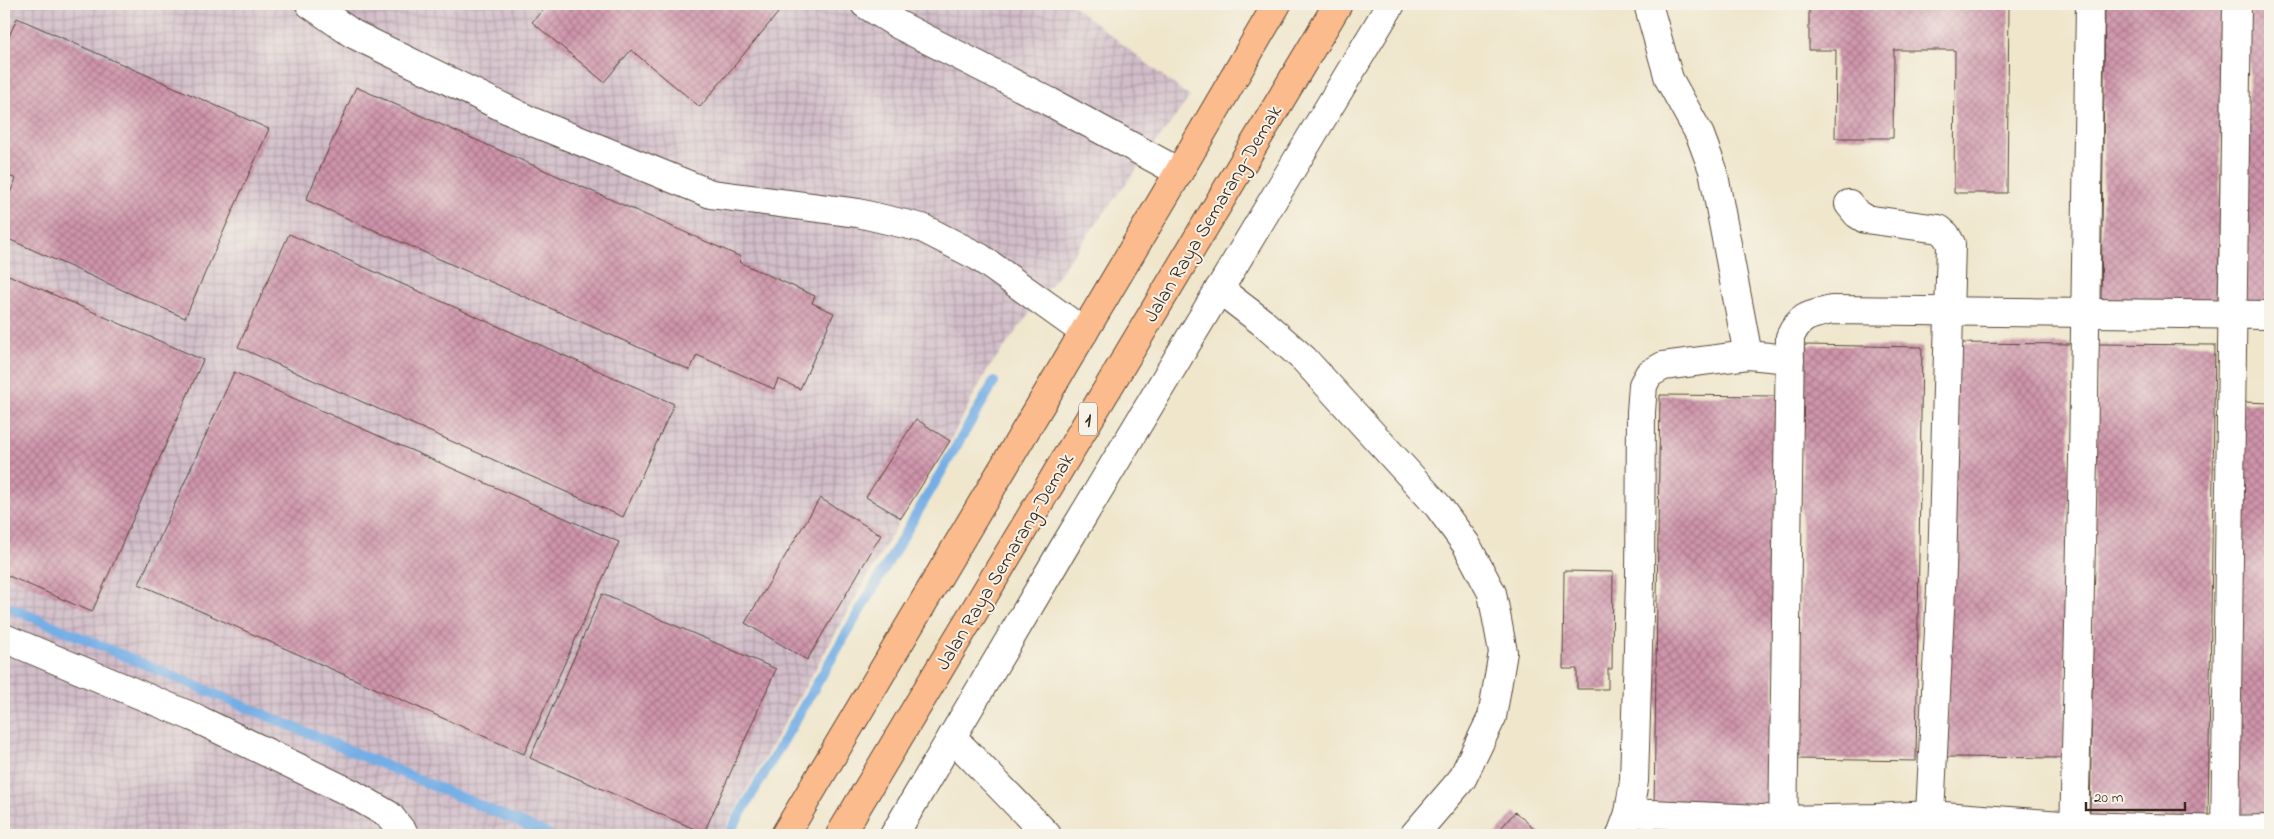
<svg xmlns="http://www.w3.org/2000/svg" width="2274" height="839" viewBox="0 0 2274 839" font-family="'Indie Flower',sans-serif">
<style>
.industrial{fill:url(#industrial-grid)}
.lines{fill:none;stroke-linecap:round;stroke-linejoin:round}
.stream{stroke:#75aee5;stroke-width:10}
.building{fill:url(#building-cross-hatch)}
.minor-casing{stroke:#564638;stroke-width:30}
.highway-casing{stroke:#564638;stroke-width:30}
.minor{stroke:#fff;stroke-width:28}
.highway{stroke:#fbbb8c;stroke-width:28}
.labels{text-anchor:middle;stroke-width:4;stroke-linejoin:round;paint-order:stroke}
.shield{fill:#f7f3e8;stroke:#73665b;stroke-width:1}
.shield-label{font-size:19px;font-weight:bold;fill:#3b2a1e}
.street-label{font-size:20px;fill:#3b2a1e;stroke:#f7f3e8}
</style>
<defs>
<pattern id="industrial-grid" width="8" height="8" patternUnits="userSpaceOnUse" patternTransform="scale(1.25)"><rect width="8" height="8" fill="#d1bdc9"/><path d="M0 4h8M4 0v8" fill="none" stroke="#ab9aa3"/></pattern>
<pattern id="building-cross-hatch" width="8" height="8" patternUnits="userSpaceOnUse" patternTransform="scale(1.25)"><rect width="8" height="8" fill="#cf94ab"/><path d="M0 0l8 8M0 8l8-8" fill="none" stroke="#a9798b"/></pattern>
</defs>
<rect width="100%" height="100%" fill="#f7f3e8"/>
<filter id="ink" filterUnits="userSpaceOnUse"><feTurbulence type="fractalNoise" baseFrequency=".02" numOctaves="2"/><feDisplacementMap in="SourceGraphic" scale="10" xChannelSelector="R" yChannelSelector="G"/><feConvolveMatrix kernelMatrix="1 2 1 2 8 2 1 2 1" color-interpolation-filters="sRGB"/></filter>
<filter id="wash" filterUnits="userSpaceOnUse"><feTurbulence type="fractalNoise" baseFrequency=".0096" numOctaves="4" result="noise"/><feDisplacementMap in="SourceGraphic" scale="20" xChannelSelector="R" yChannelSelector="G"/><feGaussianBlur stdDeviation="1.12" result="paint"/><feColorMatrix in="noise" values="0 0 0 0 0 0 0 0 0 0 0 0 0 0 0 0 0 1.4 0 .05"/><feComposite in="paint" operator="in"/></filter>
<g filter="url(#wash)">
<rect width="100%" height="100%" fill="#efe6cc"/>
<path class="industrial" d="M4 4H1071L1190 97 986 372 950 441 901 518 721 835H4Z"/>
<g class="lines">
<g class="stream">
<path d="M4 605 550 835"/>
<path d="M728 835 994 382"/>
</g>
</g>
<g id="blocks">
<g class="building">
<path d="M548 4H766L778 13 700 107 631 50 604 82 532 22Z"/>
<path d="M1809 4H2009L2007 193H1954L1955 50H1894L1893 138H1835L1836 50H1809Z"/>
<path d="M2105 4H2223L2218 307H2101Z"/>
<path d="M2250 4H2270V306H2245Z"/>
<path d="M17 18 269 129 185 318 4 237V207L16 179 4 174V48Z"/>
<path d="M356 87 741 257 739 262 815 296 812 303 834 313 800 389 778 379 774 389 697 355 690 370 306 200Z"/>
<path d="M289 234 674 404 623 517 238 347Z"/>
<path d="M4 273 203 360 92 612 4 574Z"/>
<path d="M1953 343 2071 344 2064 758 1947 757Z"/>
<path d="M2098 344 2215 345 2208 818 2090 817Z"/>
<path d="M1804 345 1922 347 1916 761 1798 759Z"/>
<path d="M234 372 619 542 524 754 139 584Z"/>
<path d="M1660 395 1778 396 1772 810 1654 808Z"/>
<path d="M2243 402 2270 403V817L2237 816Z"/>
<path d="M916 419 950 441 901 518 866 497Z"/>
<path d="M820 498 881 535 807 660 745 623Z"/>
<path d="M1564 571 1613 572 1612 669H1608V689H1577V669H1563Z"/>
<path d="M602 594 776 669 704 833 530 758Z"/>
<path d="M1515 812 1542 835H1495Z"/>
</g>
</g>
</g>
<g filter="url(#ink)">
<use href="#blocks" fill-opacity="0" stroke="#564638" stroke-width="1"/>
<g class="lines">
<defs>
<g id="minor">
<path d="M310 4 353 34 533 122 711 194 858 213 922 228 979 257 1084 332"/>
<path d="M865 4 899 25 1050 102 1179 172"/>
<path d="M1648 4 1669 79 1700 135 1713 170 1748 355"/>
<path d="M1219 289 1262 322 1304 359 1438 506 1466 544 1492 593 1503 652 1492 717 1462 779 1414 835"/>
<path d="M4 638 193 717 351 793 389 815 405 835"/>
<path d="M952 737 1047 835"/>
<path d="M1629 813 1783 820 1875 818 1930 815 1942 568 1951 244 1946 235 1939 229 1865 219 1857 214 1849 204"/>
<path d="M894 835 1063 549 1391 4"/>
<path d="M1621 835 1629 813 1634 781 1640 581 1641 412 1643 385 1649 374 1663 366 1748 355 1790 359"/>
<path d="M1783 835 1790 337C1800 315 1810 315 1832 310L2270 315"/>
<path d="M1929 835 1930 815 2074 826 2225 830 2270 829"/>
<path d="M2074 835 2083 460 2090 4"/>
<path d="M2225 835 2237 4"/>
</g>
<g id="highway">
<path d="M785 835 1179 172 1277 4"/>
<path d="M840 835 1338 4"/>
</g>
</defs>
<use href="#minor" class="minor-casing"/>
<use href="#highway" class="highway-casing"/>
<use href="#minor" class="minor"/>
<use href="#highway" class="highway"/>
</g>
</g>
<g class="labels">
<rect class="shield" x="1079" y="402.5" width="18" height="33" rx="4"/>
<g class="shield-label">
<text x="1088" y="426">1</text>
</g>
<g class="street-label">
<text transform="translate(1212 213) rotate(-59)" y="7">Jalan Raya Semarang-Demak</text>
<text transform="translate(1004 561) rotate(-59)" y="7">Jalan Raya Semarang-Demak</text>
</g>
</g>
<rect width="2274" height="839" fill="none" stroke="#f7f3e8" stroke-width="20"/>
<path d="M2086 802v8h99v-8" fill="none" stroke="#3b2a1e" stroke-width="2.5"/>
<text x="2094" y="802" font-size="15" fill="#3b2a1e" stroke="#f7f3e8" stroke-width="4" paint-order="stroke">20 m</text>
</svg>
